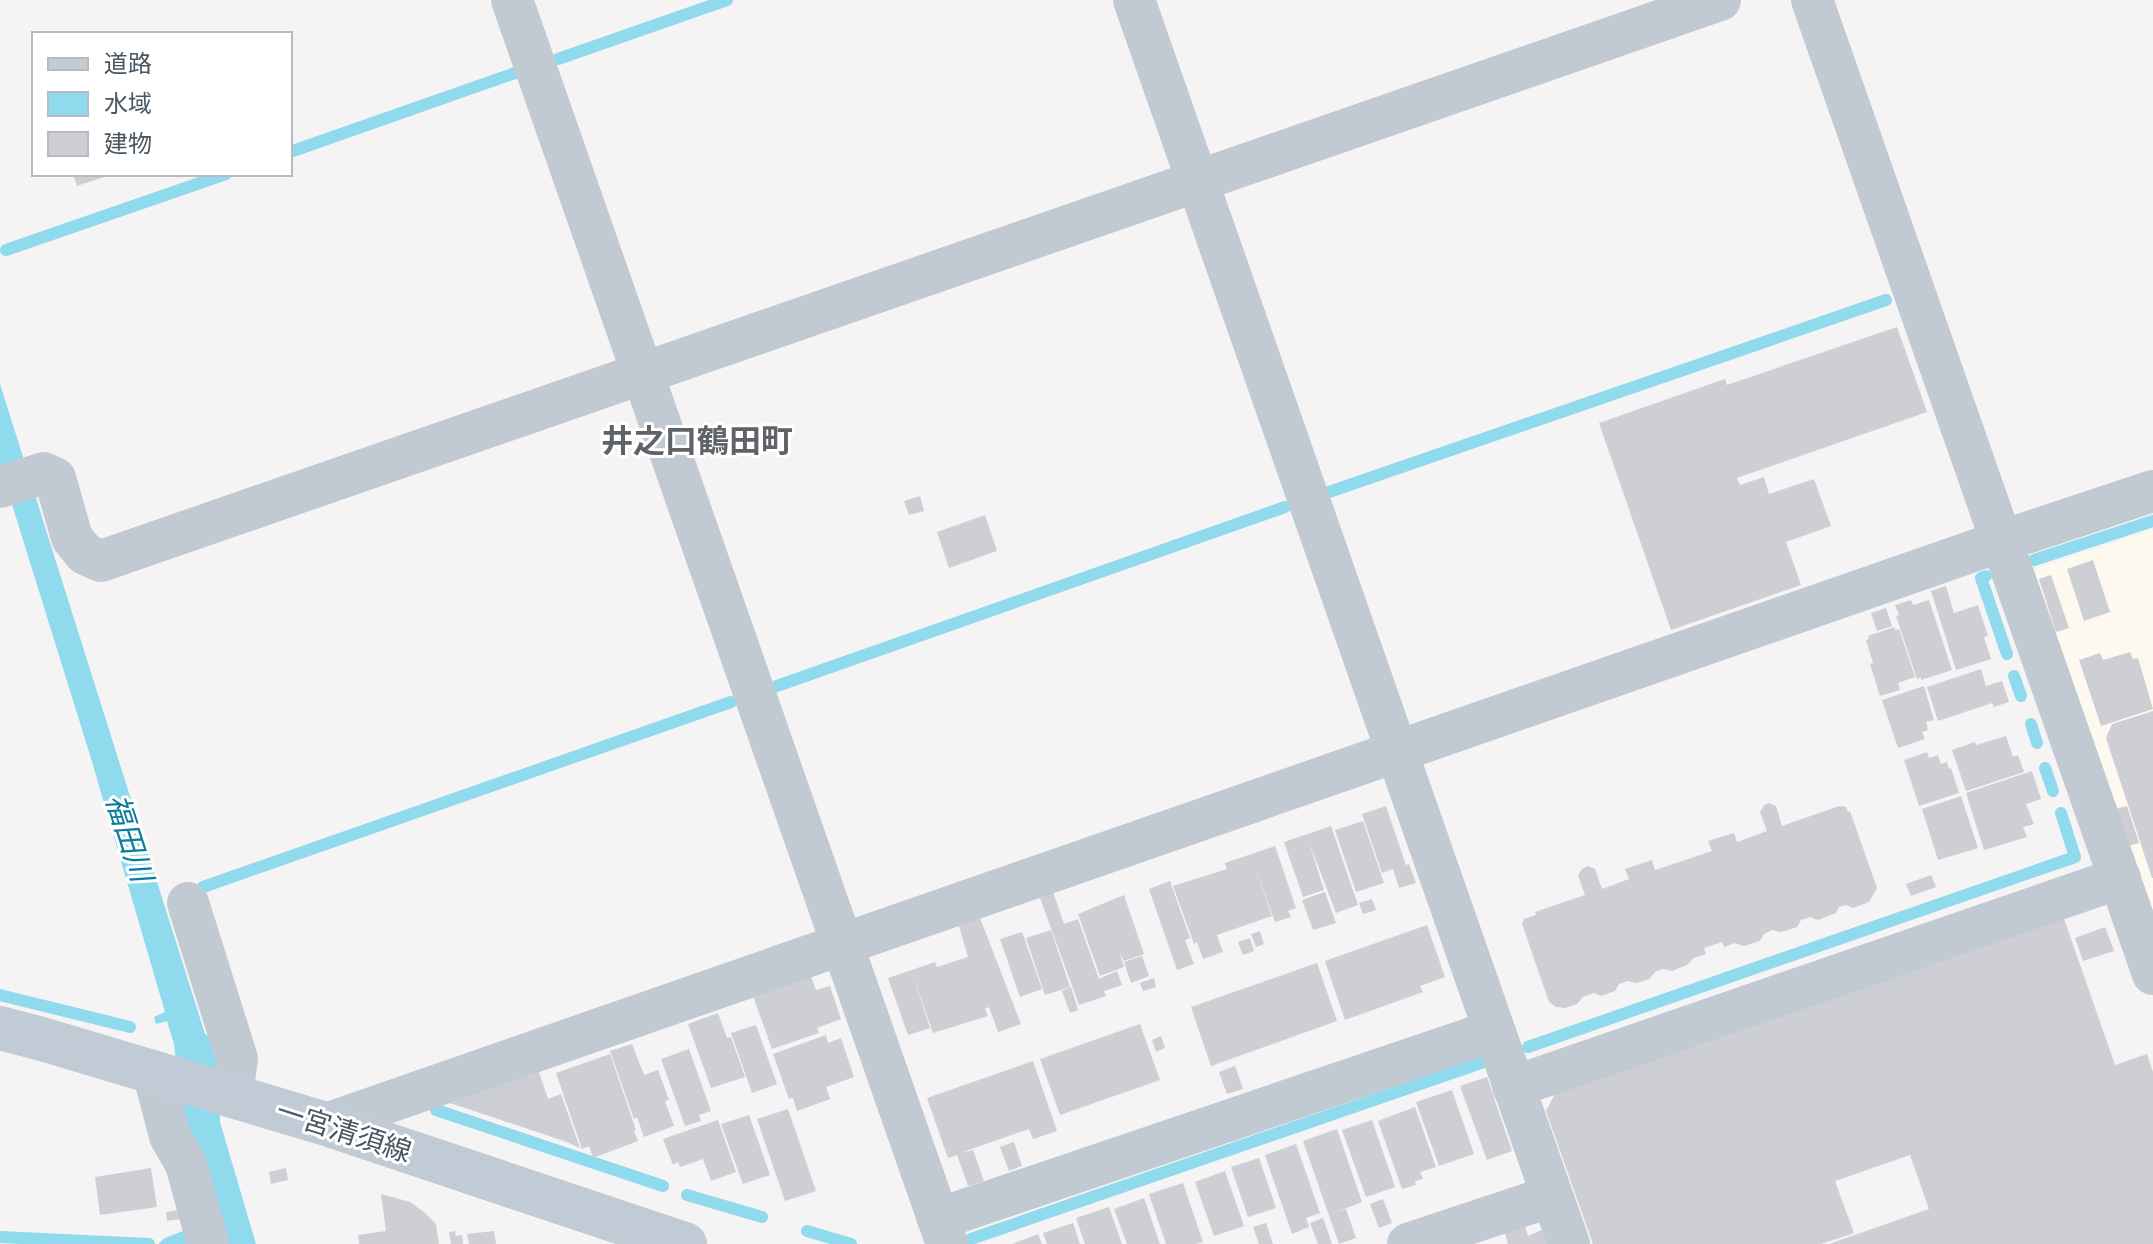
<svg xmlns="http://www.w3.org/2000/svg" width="2153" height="1244" viewBox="0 0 2153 1244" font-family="'Asap Condensed','Noto Sans JP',sans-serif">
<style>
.commercial{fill:#fdf9ef}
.water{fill:#90daee}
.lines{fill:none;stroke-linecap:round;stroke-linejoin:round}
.stream{stroke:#90daee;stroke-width:12}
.building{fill:#cdcfd5}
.street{stroke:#c1cad2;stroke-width:42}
.secondary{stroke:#c1cbd6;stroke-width:44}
.labels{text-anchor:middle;stroke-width:6;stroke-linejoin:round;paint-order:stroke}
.street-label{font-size:28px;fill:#4a5661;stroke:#fff}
.water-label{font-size:30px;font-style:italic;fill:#0c7c9b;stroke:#fff}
.quarter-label{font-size:32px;font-weight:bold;fill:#5f6368;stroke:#fff}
</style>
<rect width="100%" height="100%" fill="#f5f3f3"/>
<path class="commercial" d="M2153 530V925L2031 570Z"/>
<path class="water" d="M0 384 205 1034 220 1044V1122L256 1244H158L165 1238 188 1229 181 1112 174 1044 167 1021 156 1024 154 1017 165 1012 90 755 0 466Z"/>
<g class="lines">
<g class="stream">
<path d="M558 59 727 0"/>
<path d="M290 152 515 73"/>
<path d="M6 250 226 174"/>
<path d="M1329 492 1886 300"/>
<path d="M2034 560 2153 521"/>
<path d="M1986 576 1981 578 2007 654"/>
<path d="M2014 676 2021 696"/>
<path d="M774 687 1285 507"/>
<path d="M2031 724 2037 743"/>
<path d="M2045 768 2053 791"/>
<path d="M203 887 731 702"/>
<path d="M0 995 130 1027"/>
<path d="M1528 1047 2075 857 2061 813"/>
<path d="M436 1110 663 1186"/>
<path d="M687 1195 762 1217"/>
<path d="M807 1231 851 1244"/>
<path d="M0 1237 149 1244"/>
<path d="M971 1239 1481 1063"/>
</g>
</g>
<g class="building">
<path d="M73 174H103L104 177 77 186Z"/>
<path d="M1897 327 1927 412 1737 478 1740 485 1764 477 1769 494 1814 479 1831 526 1786 542 1801 585 1671 630 1599 423 1725 379 1727 385Z"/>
<path d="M920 496 924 511 909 515 904 501Z"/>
<path d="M985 515 997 551 949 568 937 532Z"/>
<path d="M2093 560 2110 612 2084 621 2067 569Z"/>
<path d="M2051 575 2069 628 2056 632 2039 579Z"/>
<path d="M1946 586 1954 613 1978 605 1988 636 1984 637 1991 659 1956 670 1931 591Z"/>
<path d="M1911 600 1913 605 1929 600 1952 670 1921 680V677L1917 679 1896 616 1899 615 1895 605Z"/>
<path d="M1886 608 1892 626 1877 631 1871 613Z"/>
<path d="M1894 627 1895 630 1899 629 1915 677 1898 683 1900 690 1880 696 1870 664 1873 663 1866 640 1869 639 1868 636Z"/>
<path d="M2130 652 2133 659 2138 658 2153 709 2101 726 2079 660 2100 653 2103 660Z"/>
<path d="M1981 669 1986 686 2002 681 2009 702 1994 707 1992 703 1938 721 1927 687Z"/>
<path d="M1924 686 1934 720 1926 722 1928 730 1922 732 1925 739 1898 748 1882 700Z"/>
<path d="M2153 711V878H2152L2106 738 2112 724Z"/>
<path d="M2006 736 2013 757 2018 755 2024 772 1966 791 1952 750 1975 742 1976 745Z"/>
<path d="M1927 752 1929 758 1938 755 1941 764 1947 762 1949 769 1951 768 1959 793 1919 806 1904 760Z"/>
<path d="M2032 771 2041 799 2026 804 2034 824 2023 827 2027 837 1984 850 1966 793Z"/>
<path d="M1961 796 1978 848 1938 860 1922 809Z"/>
<path d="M1769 803 1776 806 1782 826 1839 806 1846 807 1848 812 1850 811 1877 888 1869 902 1853 908 1846 905 1839 907 1836 913 1818 920 1810 917 1801 920 1797 927 1781 932 1772 930 1764 934 1760 941 1744 946 1735 943 1724 947 1722 942 1704 948 1706 954 1694 958 1687 965 1672 971 1663 969 1656 971 1649 979 1637 983 1628 981 1619 984 1615 991 1601 996 1594 993 1583 997 1577 1004 1565 1008 1556 1007 1549 1002 1522 924 1524 919 1536 915 1535 912 1585 895 1578 875 1582 869 1588 866 1595 869 1602 889 1629 879 1625 869 1652 860 1655 870 1712 851 1708 841 1734 833 1737 842 1767 831 1760 812 1764 805Z"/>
<path d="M1386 806 1406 865 1409 864 1416 883 1399 888 1393 869 1382 873 1362 814Z"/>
<path d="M2127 806 2139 843 2128 846 2115 809Z"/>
<path d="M1363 821 1384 883 1356 892 1335 830Z"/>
<path d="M1331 826 1358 905 1336 913 1309 842 1324 890 1303 897 1284 842Z"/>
<path d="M1275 846 1296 908 1288 911 1291 917 1275 922 1252 858 1272 916 1217 935 1223 952 1203 959 1197 942 1194 944 1173 886 1227 869 1225 863Z"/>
<path d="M1931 875 1936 887 1911 896 1906 884Z"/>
<path d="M1170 881 1190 938 1185 940 1194 964 1177 970 1149 889Z"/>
<path d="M1053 892 1064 924 1078 919 1099 979 1117 971 1122 985 1104 991 1106 996 1079 1005 1040 898Z"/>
<path d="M1325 892 1336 923 1313 930 1302 900Z"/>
<path d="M1124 895 1144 954 1124 961 1120 954 1124 967 1100 976 1078 914Z"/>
<path d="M1372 899 1376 910 1363 914 1359 903Z"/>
<path d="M2062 913 2115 1065 2147 1054 2153 1072V1244H1829L1929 1209 1910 1155 1835 1181 1854 1233 1821 1244H1593L1546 1111 1558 1088Z"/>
<path d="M980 918 1021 1024 998 1032 989 1007 985 1009 988 1016 933 1033 912 973 930 1028 908 1035 888 978 935 962 937 967 968 957 959 926Z"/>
<path d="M1427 925 1445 977 1420 986 1423 992 1345 1020 1325 961Z"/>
<path d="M2105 927 2114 951 2083 961 2075 938Z"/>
<path d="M1051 930 1070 987 1045 995 1026 938Z"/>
<path d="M1260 931 1264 944 1256 947 1251 934Z"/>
<path d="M1022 932 1042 989 1020 997 1000 939Z"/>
<path d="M1250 938 1254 951 1243 955 1238 942Z"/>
<path d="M1142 956 1149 976 1131 983 1124 962Z"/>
<path d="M1317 963 1337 1021 1211 1066 1191 1007Z"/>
<path d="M811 976 816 990 830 986 841 1019 817 1028 819 1033 772 1049 753 996Z"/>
<path d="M1154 978 1156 987 1143 991 1140 983Z"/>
<path d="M1071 987 1078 1010 1070 1013 1062 991Z"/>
<path d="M718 1013 727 1038 731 1037 745 1077 711 1088 688 1024Z"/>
<path d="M1140 1024 1160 1080 1060 1115 1040 1059Z"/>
<path d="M756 1025 777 1084 752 1093 731 1033Z"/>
<path d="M826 1035 828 1043 841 1038 854 1077 826 1087 830 1099 797 1111 793 1098 789 1099 773 1054Z"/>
<path d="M1161 1036 1165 1048 1156 1052 1152 1040Z"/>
<path d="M632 1044 644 1075 658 1070 669 1100 665 1101 674 1126 644 1137 637 1117 634 1119 610 1051Z"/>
<path d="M689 1049 711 1111 699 1115 701 1121 685 1126 661 1059Z"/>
<path d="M610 1054 636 1130 634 1131 638 1141 593 1158 589 1146 582 1149 556 1073Z"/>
<path d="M1033 1061 1057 1131 1033 1139 1029 1129 960 1153 973 1150 984 1181 968 1186 957 1155 948 1158 927 1098Z"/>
<path d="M1235 1066 1243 1089 1227 1094 1219 1072Z"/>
<path d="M539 1072 548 1099 561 1094 580 1148 564 1141 450 1103Z"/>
<path d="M1487 1077 1512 1151 1487 1160 1460 1086Z"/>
<path d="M1452 1090 1474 1154 1439 1166 1416 1102Z"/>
<path d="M1415 1107 1436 1167 1420 1172 1423 1179 1415 1181 1416 1185 1402 1189 1378 1121Z"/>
<path d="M788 1109 816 1191 785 1201 757 1119Z"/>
<path d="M749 1115 770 1175 743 1184 721 1124Z"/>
<path d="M718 1120 736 1172 711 1181 703 1159 680 1167 678 1162 673 1165 663 1139Z"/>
<path d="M1372 1120 1395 1187 1366 1197 1342 1130Z"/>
<path d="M1337 1129 1362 1202 1334 1213 1346 1209 1356 1238 1339 1244 1303 1141Z"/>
<path d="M1014 1142 1022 1166 1009 1171 1000 1147Z"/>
<path d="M1296 1144 1320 1213 1306 1218 1309 1227 1292 1234 1265 1155Z"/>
<path d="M1259 1158 1276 1208 1248 1217 1231 1167Z"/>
<path d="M151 1168 157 1207 100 1215 95 1177Z"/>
<path d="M286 1168 288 1180 271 1184 269 1172Z"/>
<path d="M1225 1171 1244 1226 1214 1236 1195 1182Z"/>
<path d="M1183 1183 1203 1242 1196 1244H1166L1149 1194Z"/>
<path d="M381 1194 410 1202 425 1213 436 1224 439 1244H359L358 1235 386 1231Z"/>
<path d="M1144 1198 1160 1244H1127L1114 1209Z"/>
<path d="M1383 1199 1392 1223 1379 1228 1370 1204Z"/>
<path d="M1109 1207 1122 1244H1085L1076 1218Z"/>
<path d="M179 1210 180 1219 167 1221 166 1212Z"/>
<path d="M1323 1218 1332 1244H1318L1310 1223Z"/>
<path d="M1523 1220 1528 1236 1542 1230 1547 1244H1508L1503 1228Z"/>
<path d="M1073 1223 1080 1244H1047L1043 1233Z"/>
<path d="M1266 1223 1273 1244H1259L1253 1227Z"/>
<path d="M455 1231 456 1236 462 1235 463 1244H451L449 1232Z"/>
<path d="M494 1231 496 1244H469L467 1234Z"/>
<path d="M1038 1234 1042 1244H1012Z"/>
</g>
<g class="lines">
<g class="street">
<path d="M512 0 947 1244"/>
<path d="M1134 0 1569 1244"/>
<path d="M1812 0 2153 974"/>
<path d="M0 487 44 473 55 478 72 538 85 554 101 561 1720 0"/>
<path d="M188 903 237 1059 232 1095"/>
<path d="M153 1071 170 1136 186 1164 208 1244"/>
<path d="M1513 1087 2120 878"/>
<path d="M326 1124 2002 541 2153 491"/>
<path d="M938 1219 1493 1031"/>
<path d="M1408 1244 1552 1196"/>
</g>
<path class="secondary" d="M0 1028 42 1039 326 1124 685 1244"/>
</g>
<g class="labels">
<g class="street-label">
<text transform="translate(344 1131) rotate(18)" y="10">一宮清須線</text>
</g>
<g class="water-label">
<text transform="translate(129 838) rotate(72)" y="10">福田川</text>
</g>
<g class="quarter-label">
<text x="697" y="452">井之口鶴田町</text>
</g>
</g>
<rect x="32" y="32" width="260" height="144" fill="#ffffff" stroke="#b7bbc0" stroke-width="2"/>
<rect x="48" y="58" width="40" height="12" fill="#c1cbd6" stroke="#b7bbc0" stroke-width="2"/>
<text x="104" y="72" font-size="24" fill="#4a5661">道路</text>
<rect x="48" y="92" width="40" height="24" fill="#90daee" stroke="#b7bbc0" stroke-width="2"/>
<text x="104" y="112" font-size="24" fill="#4a5661">水域</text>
<rect x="48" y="132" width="40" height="24" fill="#cdcfd5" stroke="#b7bbc0" stroke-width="2"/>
<text x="104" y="152" font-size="24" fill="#4a5661">建物</text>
</svg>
